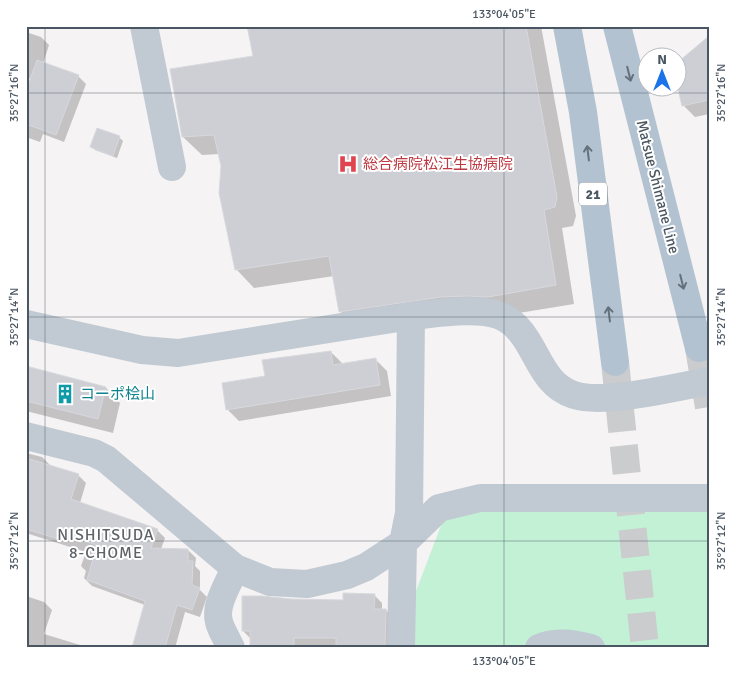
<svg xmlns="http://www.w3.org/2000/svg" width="735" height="674" viewBox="0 0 735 674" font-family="Signika,'Noto Sans JP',sans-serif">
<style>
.green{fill:#c3f1d5}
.shadow{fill:#0003}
.building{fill:#cdcfd5;stroke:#d7d9de}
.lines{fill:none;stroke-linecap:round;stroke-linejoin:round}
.primary-tunnel{stroke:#caccce;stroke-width:28;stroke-dasharray:28 14;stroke-linecap:butt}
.minor{stroke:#c1cad2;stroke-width:28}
.primary{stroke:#b3c2d1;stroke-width:28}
.oneway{stroke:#64717d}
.ticks{fill:none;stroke:#4a5661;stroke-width:1;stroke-opacity:0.45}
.labels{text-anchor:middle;stroke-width:4;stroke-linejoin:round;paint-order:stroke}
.shield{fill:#fff;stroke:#808990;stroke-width:1}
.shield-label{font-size:14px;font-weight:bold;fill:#4a5661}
.health-label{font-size:15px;fill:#be3a42;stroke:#fff;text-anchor:start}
.street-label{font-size:15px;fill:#4a5661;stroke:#fff}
.culture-label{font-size:15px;fill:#0d838f;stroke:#fff;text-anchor:start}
.neighbourhood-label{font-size:16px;letter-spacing:1px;fill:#5f6368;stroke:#fff}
.neatline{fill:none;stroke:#4a5661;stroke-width:2}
.ticks-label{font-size:12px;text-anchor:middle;fill:#4a5661}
</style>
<rect width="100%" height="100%" fill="#f5f3f3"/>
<path class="green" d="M476 505 709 507V648H410L413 599 445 515Z"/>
<g class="shadow">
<path d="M378 26H541L576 216 573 226 562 228 574 304 507 315 359 330 340 311 334 276 254 288 236 269 220 154 202 155 183 137 255 57Z"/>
<path d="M26 32 41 37 49 45 43 64 78 76 86 84 64 142 43 134 40 142 26 137V94L32 79 26 77Z"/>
<path d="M709 37V114L695 117 683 105 678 84V64Z"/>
<path d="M119 137 123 141 117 158 95 150 91 147Z"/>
<path d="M331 352 343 364 375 359 387 371 391 396 239 421 227 409 266 377Z"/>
<path d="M26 367 106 388 120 403 113 433 26 411Z"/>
<path d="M26 453 42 457 50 465 78 475 86 483 80 503 157 530 165 538 161 549 188 550 196 558 195 566 200 571V590L207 597 200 617 185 612 175 648H137L145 605 92 586 84 578 86 571 81 566 86 552 29 534 26 542Z"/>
<path d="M374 595 382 603V610H386L393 618V648H251V639L243 631 291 600 344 601Z"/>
<path d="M26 596 44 602 52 610 44 634 90 648H26Z"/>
</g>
<g class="building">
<path d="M247 26H526L557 197 555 207 544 210 556 285 488 297 467 296 441 297 339 312 329 256 235 270 219 193 221 166 214 135 182 137 170 69 253 56Z"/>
<path d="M709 36V100L682 106 678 89V62Z"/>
<path d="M37 60 79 75 56 135 26 124V90Z"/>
<path d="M97 128 120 136 113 156 90 147Z"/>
<path d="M331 351 333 365 376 358 380 385 226 410 222 383 265 376 262 360Z"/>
<path d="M26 366 106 387 98 419 26 401Z"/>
<path d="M26 458 79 474 71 499 158 529 151 548 188 549V561H193L192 585 200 588 192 610 177 605 165 648H132L145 601 87 580 97 545 67 535 65 541 26 529Z"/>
<path d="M343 593 375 594 374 609H386L385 648H336V638H294V648H250V631H242V596H262L291 599 343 600Z"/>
</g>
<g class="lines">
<g class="primary-tunnel">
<path d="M699 348 709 407"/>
<path d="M615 362 645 648"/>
</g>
<g class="minor">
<path d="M144 26 172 167"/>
<path d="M26 324 142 350 178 353 411 316"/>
<path d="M26 436 94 453 106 459 235 568 270 582 307 584 347 575 366 567 403 543 409 513 411 316C434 314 475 307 498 315 538 330 533 382 574 395 604 405 676 387 709 381"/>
<path d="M231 648C227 639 221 630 219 622 214 605 229 583 235 568"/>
<path d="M401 648 403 543 439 508 480 498H709"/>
<path d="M539 648C555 640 575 644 591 648"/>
</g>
<g class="primary">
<path d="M567 26 583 112 615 362"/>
<path d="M617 26 699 348"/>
</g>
</g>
<defs><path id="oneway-shaft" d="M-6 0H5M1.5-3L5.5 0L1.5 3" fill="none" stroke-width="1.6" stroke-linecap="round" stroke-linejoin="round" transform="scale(1.25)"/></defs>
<g class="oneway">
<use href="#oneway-shaft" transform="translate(629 74) rotate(76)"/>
<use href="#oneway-shaft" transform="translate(588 153) rotate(-97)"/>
<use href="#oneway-shaft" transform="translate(682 282) rotate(76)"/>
<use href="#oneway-shaft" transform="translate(609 314) rotate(-97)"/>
</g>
<path class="ticks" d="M45 26V648M504 26V648M26 93H709M26 317H709M26 541H709"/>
<defs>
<symbol id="hospital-bare" viewBox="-9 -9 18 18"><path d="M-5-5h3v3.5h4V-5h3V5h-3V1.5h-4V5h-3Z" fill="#e0444e" stroke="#fff" stroke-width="2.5" paint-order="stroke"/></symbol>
<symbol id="building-bare" viewBox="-9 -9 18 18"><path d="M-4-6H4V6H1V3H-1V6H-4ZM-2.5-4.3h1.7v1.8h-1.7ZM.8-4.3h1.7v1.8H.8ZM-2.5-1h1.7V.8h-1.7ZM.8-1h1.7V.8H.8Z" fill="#0f9aa8" stroke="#fff" stroke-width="2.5" paint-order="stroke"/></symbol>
</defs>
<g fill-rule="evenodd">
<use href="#hospital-bare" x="334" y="150" width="28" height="28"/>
<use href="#building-bare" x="51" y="380" width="28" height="28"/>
</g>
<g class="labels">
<rect class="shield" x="579" y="182.5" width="28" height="23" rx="4"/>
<g class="shield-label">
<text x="593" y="199">21</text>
</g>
<g class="health-label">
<text x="363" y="169">総合病院松江生協病院</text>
</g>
<g class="street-label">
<text transform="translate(658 187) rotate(76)" y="5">Matsue Shimane Line</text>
</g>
<g class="culture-label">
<text x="80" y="399">コーポ桧山</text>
</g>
<g class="neighbourhood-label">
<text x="106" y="540">NISHITSUDA<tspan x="106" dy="18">8-CHOME</tspan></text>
</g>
</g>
<rect width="735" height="674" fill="none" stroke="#ffffff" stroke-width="55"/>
<g transform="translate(662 72)"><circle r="24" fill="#ffffff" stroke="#b7bbc0"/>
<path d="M0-4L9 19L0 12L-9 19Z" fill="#1a73e8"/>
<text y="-8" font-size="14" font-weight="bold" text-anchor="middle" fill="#4a5661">N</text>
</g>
<rect x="28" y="28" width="680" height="618" class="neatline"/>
<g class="ticks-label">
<text x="504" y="18">133°04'05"E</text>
<text transform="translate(14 93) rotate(-90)" y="4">35°27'16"N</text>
<text transform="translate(721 93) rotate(-90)" y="4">35°27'16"N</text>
<text transform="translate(14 317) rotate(-90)" y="4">35°27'14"N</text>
<text transform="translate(721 317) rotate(-90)" y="4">35°27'14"N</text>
<text transform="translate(14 541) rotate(-90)" y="4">35°27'12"N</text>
<text transform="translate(721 541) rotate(-90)" y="4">35°27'12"N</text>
<text x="504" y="665">133°04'05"E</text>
</g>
</svg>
